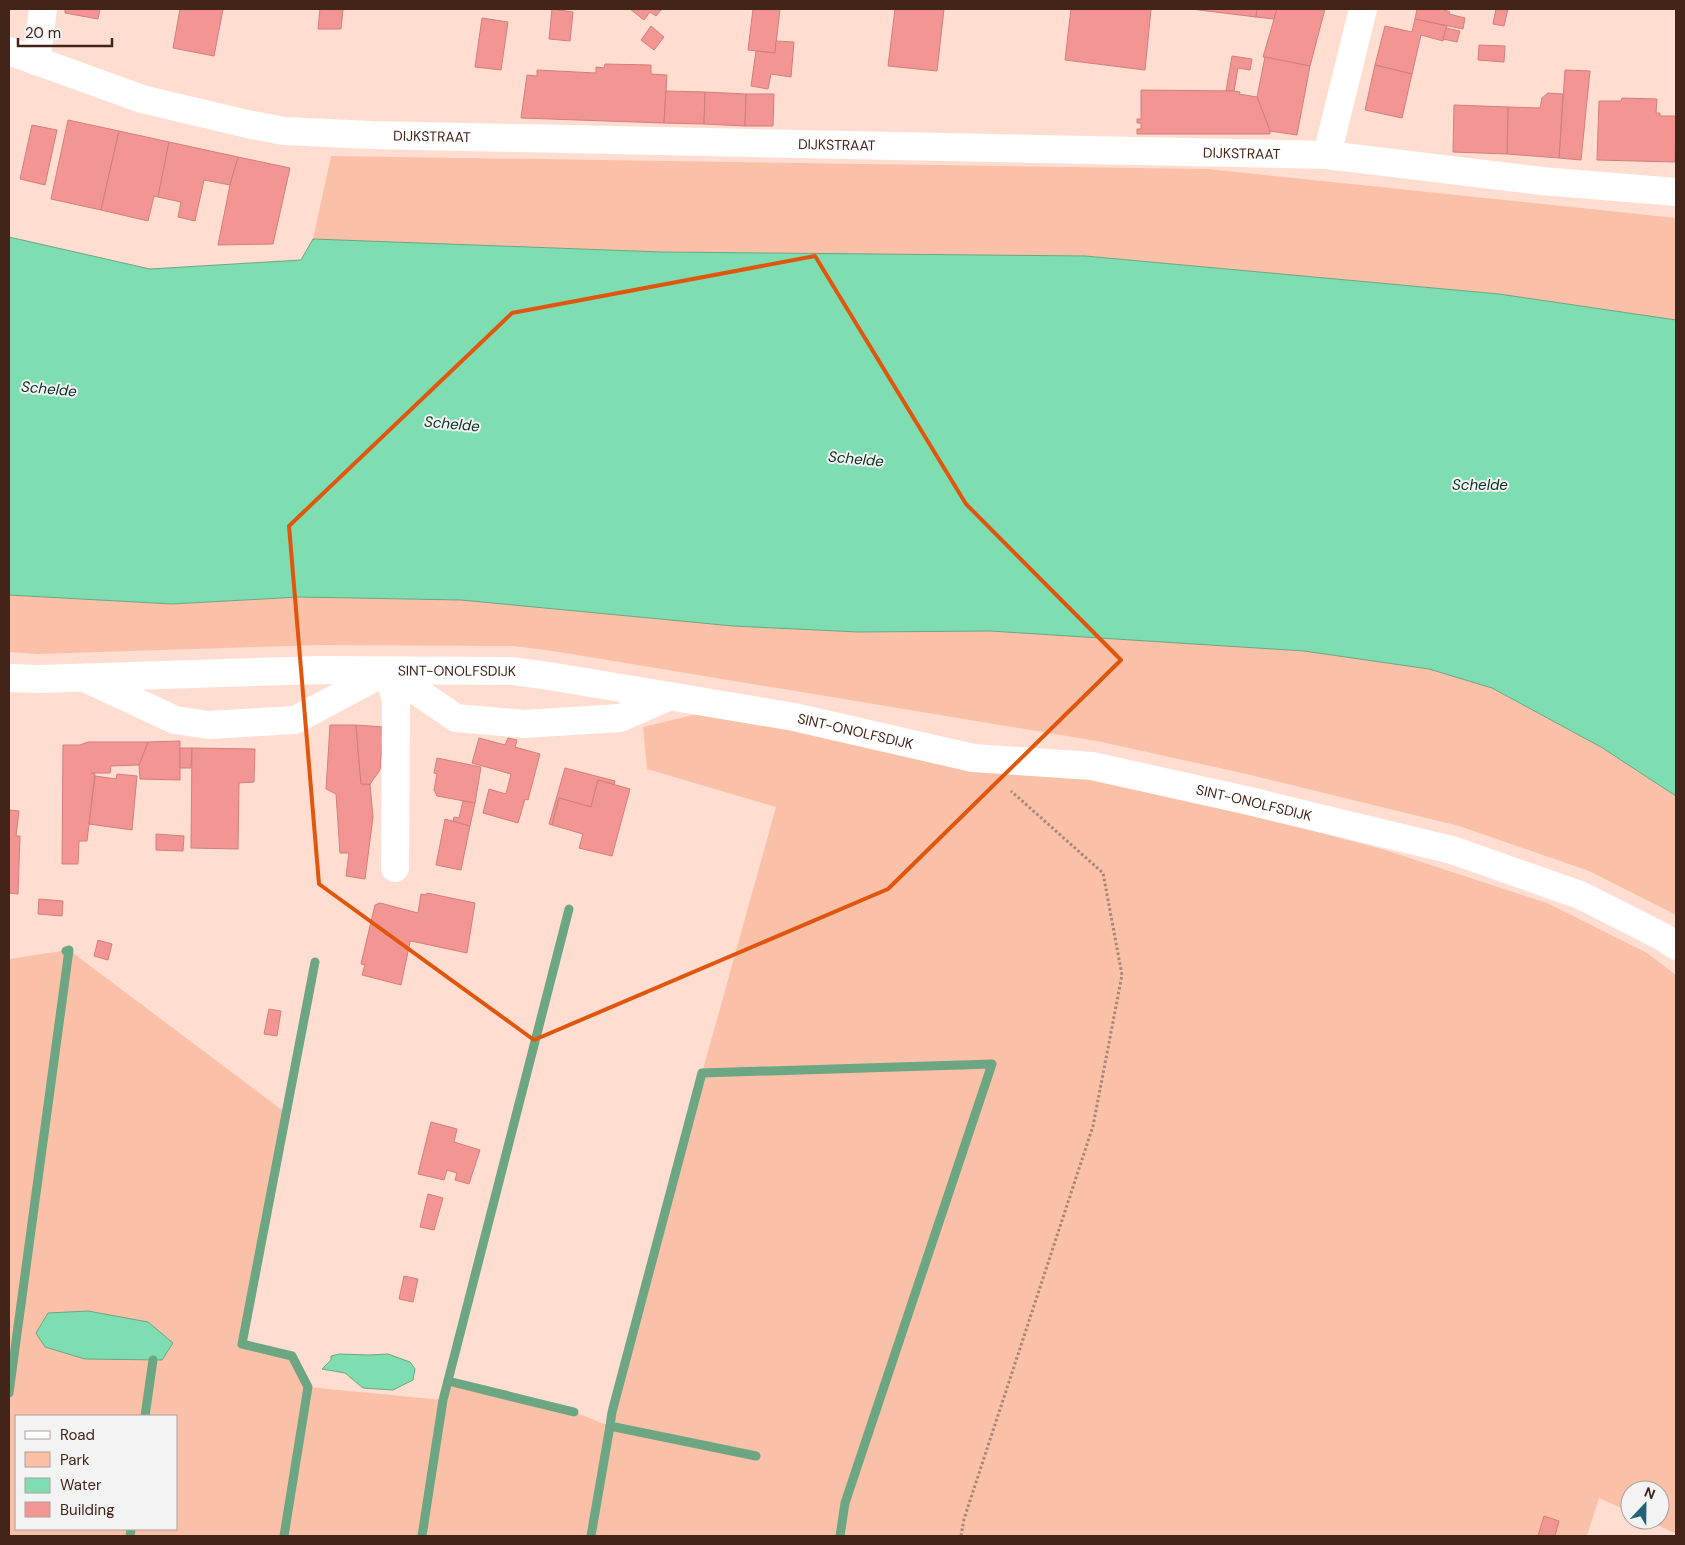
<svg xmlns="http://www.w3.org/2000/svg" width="1685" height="1545" viewBox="0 0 1685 1545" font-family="'DM Sans',sans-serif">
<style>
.green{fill:#fbc0a8;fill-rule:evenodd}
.water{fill:#7edeb1;stroke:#6ca683}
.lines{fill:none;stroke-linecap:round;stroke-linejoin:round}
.stream{stroke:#6ca683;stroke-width:9}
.building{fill:#f39693;stroke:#d17f7c}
.path{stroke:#a58578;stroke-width:3;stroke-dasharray:2.5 2.5;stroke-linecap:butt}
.minor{stroke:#fff;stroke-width:28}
.marked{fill:none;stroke:#e0560d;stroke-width:4;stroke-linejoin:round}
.labels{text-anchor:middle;stroke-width:4;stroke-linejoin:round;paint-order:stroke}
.street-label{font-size:14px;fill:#432418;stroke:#f3f3f3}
.water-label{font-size:15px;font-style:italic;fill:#053120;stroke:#f3f3f3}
</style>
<rect width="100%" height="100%" fill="#ffded1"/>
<g class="green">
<path d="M331 156 1208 169 1676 218V320L1499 294 1085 256 662 252 313 239Z"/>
<path d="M9 595 172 604 299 597 461 600 733 626 858 632 990 631 1304 651 1429 669 1492 688 1601 747 1676 796V915L1589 871 1459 826 1251 775 1097 741 553 651 514 646 319 645 38 654 9 652Z"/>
<path d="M697 714 1004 762 1186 797 1385 850 1547 903 1647 953 1676 975V1534L1647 1520H1660V1490H1630V1512L1599 1498 1587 1536H9V959L69 950 286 1113 242 1344 292 1356 308 1387 443 1400 448 1381 574 1412 610 1426 612 1412 702 1073 776 807 647 769 643 727ZM16 1416H176V1529H16Z"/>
</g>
<g class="water">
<path d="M9 237 150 269 301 260 313 239 662 252 1085 256 1499 294 1676 320V796L1601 747 1492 688 1429 669 1304 651 990 631 858 632 733 626 461 600 299 597 172 604 9 595Z"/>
<path d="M88 1311 148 1322 173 1343 162 1360 85 1359 45 1347 36 1333 48 1313Z"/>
<path d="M339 1354 369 1355 388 1354 410 1362 415 1369 413 1380 393 1390 363 1388 345 1373 322 1369 331 1360V1356Z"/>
</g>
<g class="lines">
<g class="stream">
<path d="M448 1381 574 1412"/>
<path d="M9 1393 69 950 66 951"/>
<path d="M145 1416 153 1360"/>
<path d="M610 1426 612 1412 702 1073 992 1064 845 1503 840 1536"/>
<path d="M130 1536 131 1529"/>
<path d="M284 1536 308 1387 292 1356 242 1344 315 962"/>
<path d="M422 1536 443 1400 569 909"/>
<path d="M591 1536 610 1426 756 1456"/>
</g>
</g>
<g class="building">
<path d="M65 9H100L98 19 65 13Z"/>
<path d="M180 9H223L214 56 173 48Z"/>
<path d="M320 9H343L341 29H318Z"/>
<path d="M552 9 573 12 570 41 549 39Z"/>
<path d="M630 9H662L656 16 650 12 644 20Z"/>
<path d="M753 9H780L775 53 748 50Z"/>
<path d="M895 9H944L937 71 888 66Z"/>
<path d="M1071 9H1151L1145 70 1065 60Z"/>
<path d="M1191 9H1257L1256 17Z"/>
<path d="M1257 9H1277L1274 19 1256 17Z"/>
<path d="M1277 9H1325L1310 66 1263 57Z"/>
<path d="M1417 9H1442L1450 12 1449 14 1465 18 1463 29 1415 19Z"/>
<path d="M1496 9H1508L1504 26 1493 24Z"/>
<path d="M482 18 508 22 501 70 475 67Z"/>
<path d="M1415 19 1447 26 1443 41 1421 35 1412 74 1375 65 1385 26 1412 32Z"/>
<path d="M651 26 664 37 654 50 641 40Z"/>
<path d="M1446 28 1460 31 1457 42 1443 39Z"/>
<path d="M776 41 794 42 791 77 771 74 768 89 751 86 756 51 775 53Z"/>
<path d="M1479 45 1505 46 1504 62 1478 60Z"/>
<path d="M1232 56 1252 59 1250 70 1238 68 1234 91H1226Z"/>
<path d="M1265 57 1310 66 1297 135 1270 131 1257 97Z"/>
<path d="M605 64 651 65V74L667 75 664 123 521 118 527 75 537 76V70L596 73V67L604 68Z"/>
<path d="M1375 65 1412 74 1402 118 1365 110Z"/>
<path d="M1565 70 1590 71 1581 160 1559 158Z"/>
<path d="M1141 90 1234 91 1240 92 1239 94 1257 97 1270 131V134H1137V129H1141V123H1137V119H1141Z"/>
<path d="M666 91 705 92 704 124 664 123Z"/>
<path d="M705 92 746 94 745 126 704 124Z"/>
<path d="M1548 93 1563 94 1559 158 1507 154 1508 107 1540 108 1542 98Z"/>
<path d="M746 94H774L773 126H745Z"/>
<path d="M1622 98 1657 99 1656 113H1660V116H1676L1675 162 1597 160 1599 101H1621Z"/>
<path d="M1454 105 1508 107 1507 154 1453 152Z"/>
<path d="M68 120 119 131 101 210 51 199Z"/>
<path d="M32 125 57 130 45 185 20 179Z"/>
<path d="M119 131 169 142 158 197 154 196 148 221 101 210Z"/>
<path d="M169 142 238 157 230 185 204 180 195 221 178 217 181 202 158 197Z"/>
<path d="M238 157 290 168 273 244 218 245 230 185Z"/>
<path d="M330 725H356L361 784H370L373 817 365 879 346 876 349 853H340L336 794 326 789Z"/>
<path d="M356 725 384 727 380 770 370 784H361Z"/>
<path d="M479 738 505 745 508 738 517 740 515 747 540 754 528 800 525 799 518 823 483 813 489 789 506 794 511 774 472 763Z"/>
<path d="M180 741V780L140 779 139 765 148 742Z"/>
<path d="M88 742H148L139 765 111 766 110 773H91L95 774 87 841H79L78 864H62L63 745H80Z"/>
<path d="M180 748H192L191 768H180Z"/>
<path d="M192 748 255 749 254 782 239 783 238 849 191 848Z"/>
<path d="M437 758 481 767 475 803 437 796 434 790 437 774 434 773Z"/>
<path d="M565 768 615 781 614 785 598 780 591 807 559 798 552 825 549 824Z"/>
<path d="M117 774 137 776 132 830 89 824 95 776 116 779Z"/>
<path d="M598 780 630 789 612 856 579 848 583 834 552 825 559 798 591 807Z"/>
<path d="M463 801 475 803 470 826 453 821 454 817 459 818Z"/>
<path d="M9 810 19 811 16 836H20L18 894 9 893Z"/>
<path d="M445 819 470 826 461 870 436 865Z"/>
<path d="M156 834 184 836 183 851 156 850Z"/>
<path d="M427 893 475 903 467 953 411 941 410 942 401 985 362 975 365 965 361 964 375 905 380 903 418 913 421 894 426 895Z"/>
<path d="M39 899 63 901 62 916 38 914Z"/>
<path d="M98 940 112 944 108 960 94 956Z"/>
<path d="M269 1009 281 1011 277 1036 264 1034Z"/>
<path d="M431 1122 457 1129 454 1142 480 1150 469 1184 455 1180 457 1173 447 1170 444 1180 418 1174Z"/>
<path d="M428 1194 443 1198 434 1230 420 1227Z"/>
<path d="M404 1276 418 1279 413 1302 399 1299Z"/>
<path d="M1544 1516 1559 1521 1555 1536H1538Z"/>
</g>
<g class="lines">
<path class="path" d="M961 1536 964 1519 1093 1126 1122 975 1103 873 1011 791"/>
<g class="minor">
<path id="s1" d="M9 51 142 99 247 124 284 131 372 135 1327 155 1542 181 1676 192"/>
<path d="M36 61 43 9"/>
<path d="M1327 155 1363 9"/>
<path d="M387 671 396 700 395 868"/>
<path id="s2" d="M9 678 38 679 319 670 512 671 549 676 794 717 973 758 1092 766 1245 800 1452 850 1580 895 1663 937 1676 946"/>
<path d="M89 680 175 720 209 725 295 720 387 671 456 718 524 724 620 718 670 696"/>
</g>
</g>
<path class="marked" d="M815 256 966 504 1121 660 888 889 534 1040 319 884 289 526 512 313Z"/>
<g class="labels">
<g class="street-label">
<text dy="5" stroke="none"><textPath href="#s1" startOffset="435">DIJKSTRAAT</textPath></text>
<text dy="5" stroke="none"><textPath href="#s1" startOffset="840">DIJKSTRAAT</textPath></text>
<text dy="5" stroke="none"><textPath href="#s1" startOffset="1245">DIJKSTRAAT</textPath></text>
<text dy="5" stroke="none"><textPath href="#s2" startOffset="448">SINT-ONOLFSDIJK</textPath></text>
<text dy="5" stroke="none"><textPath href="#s2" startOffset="852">SINT-ONOLFSDIJK</textPath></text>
<text dy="5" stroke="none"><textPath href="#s2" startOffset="1258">SINT-ONOLFSDIJK</textPath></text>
</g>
<g class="water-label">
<text transform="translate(49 389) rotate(5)" y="5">Schelde</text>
<text transform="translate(452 424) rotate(5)" y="5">Schelde</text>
<text transform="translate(856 459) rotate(5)" y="5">Schelde</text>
<text x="1480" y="490">Schelde</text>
</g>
</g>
<rect width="1685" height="1545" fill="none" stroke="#432418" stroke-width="20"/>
<rect x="15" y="1415" width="162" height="115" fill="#f3f3f3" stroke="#ada09b"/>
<rect x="25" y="1431" width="25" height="8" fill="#ffffff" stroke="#ada09b"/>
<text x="60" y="1440" font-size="15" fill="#432418">Road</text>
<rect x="25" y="1452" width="25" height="15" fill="#fbc0a8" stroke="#ada09b"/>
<text x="60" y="1465" font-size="15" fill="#432418">Park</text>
<rect x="25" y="1478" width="25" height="15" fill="#7edeb1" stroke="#ada09b"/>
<text x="60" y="1490" font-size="15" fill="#432418">Water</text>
<rect x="25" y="1502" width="25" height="15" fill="#f39693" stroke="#ada09b"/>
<text x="60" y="1515" font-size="15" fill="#432418">Building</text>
<g transform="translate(1645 1505) rotate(22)"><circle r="24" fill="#f3f3f3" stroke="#ada09b"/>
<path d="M0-4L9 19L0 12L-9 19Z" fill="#236378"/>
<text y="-8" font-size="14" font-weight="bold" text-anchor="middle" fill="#432418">N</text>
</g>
<path d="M18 38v8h94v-8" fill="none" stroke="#432418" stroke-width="2.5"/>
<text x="25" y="38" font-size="15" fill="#432418" stroke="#f3f3f3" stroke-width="4" paint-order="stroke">20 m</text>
</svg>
